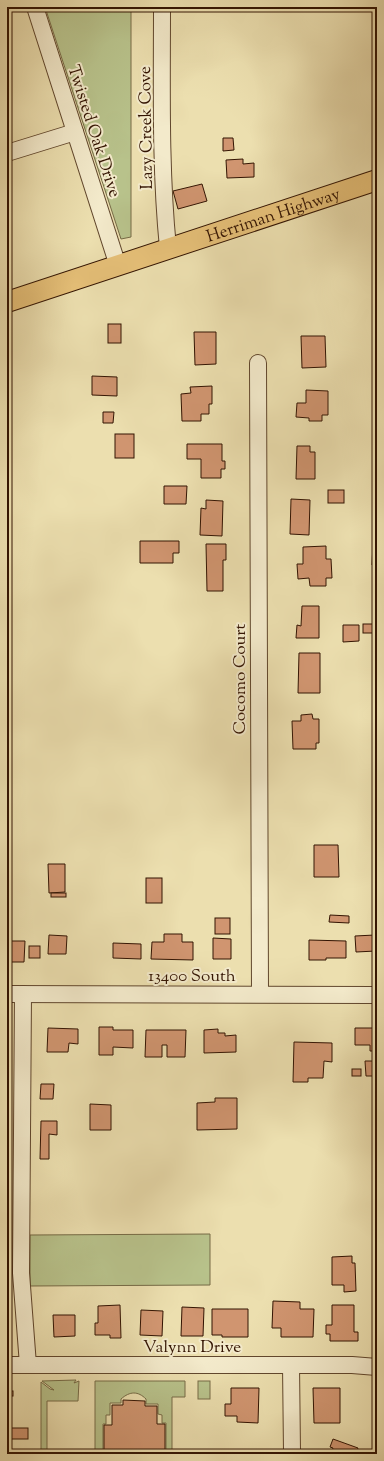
<svg xmlns="http://www.w3.org/2000/svg" width="384" height="1461" viewBox="0 0 384 1461" font-family="'Sorts Mill Goudy',serif">
<style>
.green{fill:#b8c28b;stroke:#766b46}
.building{fill:#d09570;stroke:#331402}
.lines{fill:none;stroke-linecap:round;stroke-linejoin:round}
.minor-casing{stroke:#61472d;stroke-width:18}
.major-casing{stroke:#331402;stroke-width:22}
.minor{stroke:#f3eacb;stroke-width:16}
.major{stroke:#e6c078;stroke-width:20}
.labels{text-anchor:middle;stroke-width:4;stroke-linejoin:round;paint-order:stroke}
.street-label{font-size:17px;fill:#331402;stroke:#f3eacb}
</style>
<rect width="100%" height="100%" fill="#ecdfaf"/>
<filter id="stains"><feTurbulence type="fractalNoise" baseFrequency=".005" numOctaves="4"/><feColorMatrix values="0 0 0 0 .2 0 0 0 0 .09 0 0 0 0 .02 0 0 0 .5 -.17"/></filter>
<radialGradient id="worn" r=".72"><stop offset=".6" stop-color="#630" stop-opacity="0"/><stop offset="1" stop-color="#630" stop-opacity=".3"/></radialGradient>
<g class="green">
<path d="M45 7H131V237L121 239Z"/>
<path d="M210 1234V1285L30 1286V1235Z"/>
<path d="M76 1380 74 1383 79 1381 78 1401H47V1454H41V1382L50 1389 54 1390 42 1381Z"/>
<path d="M95 1381H185V1397H172V1454H159V1452L166 1451V1423H162V1415L158 1414V1404H146V1399C138 1391 130 1391 121 1399V1403H110V1415H106V1424H103V1454H95Z"/>
<rect x="198" y="1381" width="12" height="18"/>
</g>
<g class="building">
<path d="M223 138H233L234 150 223 151Z"/>
<path d="M243 159V164L254 163V177L227 178 226 160Z"/>
<path d="M202 184 207 201 178 209 173 191Z"/>
<rect x="108" y="324" width="13" height="19"/>
<path d="M194 332H216V364L195 365Z"/>
<path d="M301 336H325L326 367 302 368Z"/>
<path d="M92 376 117 377V396L92 395Z"/>
<path d="M212 386V404H209V414H201V421H182L181 394 191 393 190 387Z"/>
<path d="M306 390 328 391V415H322V421H309V418L296 417 297 403H306Z"/>
<path d="M103 412H114L113 423H103Z"/>
<rect x="115" y="434" width="19" height="24"/>
<path d="M187 444H222V461H225V469H221V478H201V459H187Z"/>
<path d="M297 446H310V452H315V479H296Z"/>
<path d="M164 486H187L186 504H164Z"/>
<rect x="328" y="490" width="16" height="13"/>
<path d="M291 499 310 500 309 535 290 534Z"/>
<path d="M206 500 223 501 222 536 200 535 201 508 206 509Z"/>
<path d="M140 541H179V553H173V563H140Z"/>
<path d="M373 543H377V565H372Z"/>
<path d="M206 544H226V560H223V591H207Z"/>
<path d="M326 546V559H331L332 578H326V586H310L309 578 298 579 297 564H303V547Z"/>
<path d="M302 606H319V638H296L297 625 301 626Z"/>
<rect x="363" y="624" width="14" height="9"/>
<path d="M343 625H359V641L343 642Z"/>
<path d="M299 653H320V693H298Z"/>
<path d="M312 714 313 719H319V743H316V749H293L292 721H301V715Z"/>
<path d="M314 845H338L339 877H314Z"/>
<path d="M48 864H65V892L49 893Z"/>
<rect x="146" y="878" width="16" height="25"/>
<rect x="51" y="893" width="15" height="4"/>
<path d="M330 915 349 916V923L329 922Z"/>
<rect x="215" y="918" width="15" height="16"/>
<path d="M164 934H182V942H193V960L151 959 152 942H164Z"/>
<path d="M49 935 67 936 66 954H48Z"/>
<path d="M375 935 376 951 356 952 355 936Z"/>
<path d="M213 938 231 939V959H213Z"/>
<path d="M309 940 346 941V958H326V960H309Z"/>
<path d="M10 941H25L24 962H10Z"/>
<path d="M113 943 141 944V959L113 958Z"/>
<rect x="29" y="946" width="11" height="12"/>
<path d="M99 1027H113V1030H133V1048L113 1047V1055H99Z"/>
<path d="M48 1028 78 1029V1044L69 1043 68 1052H47Z"/>
<path d="M355 1028H377V1051H370V1045H355Z"/>
<path d="M218 1029V1033H225V1036L236 1035V1052L204 1053V1030Z"/>
<path d="M146 1030H186L185 1057H167V1045H162V1057H145Z"/>
<path d="M294 1042 332 1043V1062L324 1061 323 1078H308V1082H293Z"/>
<path d="M365 1061H377V1076H366Z"/>
<rect x="352" y="1069" width="9" height="7"/>
<path d="M41 1084H54L53 1099H40Z"/>
<path d="M215 1098H237V1129L197 1130V1103L215 1102Z"/>
<path d="M90 1104 111 1105V1130H90Z"/>
<path d="M41 1121H57V1135L49 1134V1159H40Z"/>
<path d="M352 1256V1263H355L356 1291 344 1292V1285H332V1257Z"/>
<path d="M273 1301 300 1302V1309H314L313 1337H281V1328H272Z"/>
<path d="M120 1305 121 1338H110V1335H95V1323H98V1306Z"/>
<path d="M332 1305H354V1332H358V1341H330V1334H326V1325H332Z"/>
<path d="M182 1307 204 1308 203 1336H181Z"/>
<path d="M212 1309H248V1337H222V1335H212Z"/>
<path d="M141 1310 163 1311 162 1336 140 1335Z"/>
<path d="M53 1315H75V1336L54 1337Z"/>
<path d="M231 1388H259L258 1423 237 1422V1416H225V1404H231Z"/>
<path d="M313 1388H340V1423H314Z"/>
<rect x="7" y="1391" width="6" height="5"/>
<rect x="374" y="1399" width="3" height="19"/>
<path d="M123 1400 145 1401V1406H157V1424H165V1451H159V1454H110V1450H104V1425H112V1405H123Z"/>
<rect x="7" y="1428" width="21" height="11"/>
<path d="M333 1439 358 1448 356 1454H331L333 1448 330 1447Z"/>
</g>
<g class="lines">
<defs>
<g id="minor">
<path d="M35 7 118 266"/>
<path d="M162 7C162 87 160 168 168 248"/>
<path d="M7 153 75 132"/>
<path d="M258 363 260 994"/>
<path d="M7 994 377 995"/>
<path d="M23 994 21 1273 28 1365"/>
<path d="M7 1365H352L377 1367"/>
<path d="M291 1365 292 1452"/>
</g>
<g id="major">
<path id="s1" d="M7 302 377 180"/>
</g>
</defs>
<use href="#minor" class="minor-casing"/>
<use href="#major" class="major-casing"/>
<use href="#minor" class="minor"/>
<use href="#major" class="major"/>
</g>
<g class="labels">
<g class="street-label">
<text transform="translate(145 128) rotate(-91)" y="6">Lazy Creek Cove</text>
<text transform="translate(95 131) rotate(72)" y="6">Twisted Oak Drive</text>
<text dy="6" stroke="none"><textPath href="#s1" startOffset="280">Herriman Highway</textPath></text>
<text transform="translate(239 679) rotate(-90)" y="6">Cocomo Court</text>
<text x="192" y="981">13400 South</text>
<text x="192" y="1352">Valynn Drive</text>
</g>
</g>
<rect width="384" height="1461" fill="none" stroke="#ecdfaf" stroke-width="24"/>
<rect x="8" y="8" width="368" height="1445" fill="none" stroke="#331402" stroke-width="2"/>
<rect x="12" y="12" width="360" height="1437" fill="none" stroke="#331402"/>
<rect width="100%" height="100%" filter="url(#stains)"/>
<rect width="100%" height="100%" fill="url(#worn)"/>
</svg>
